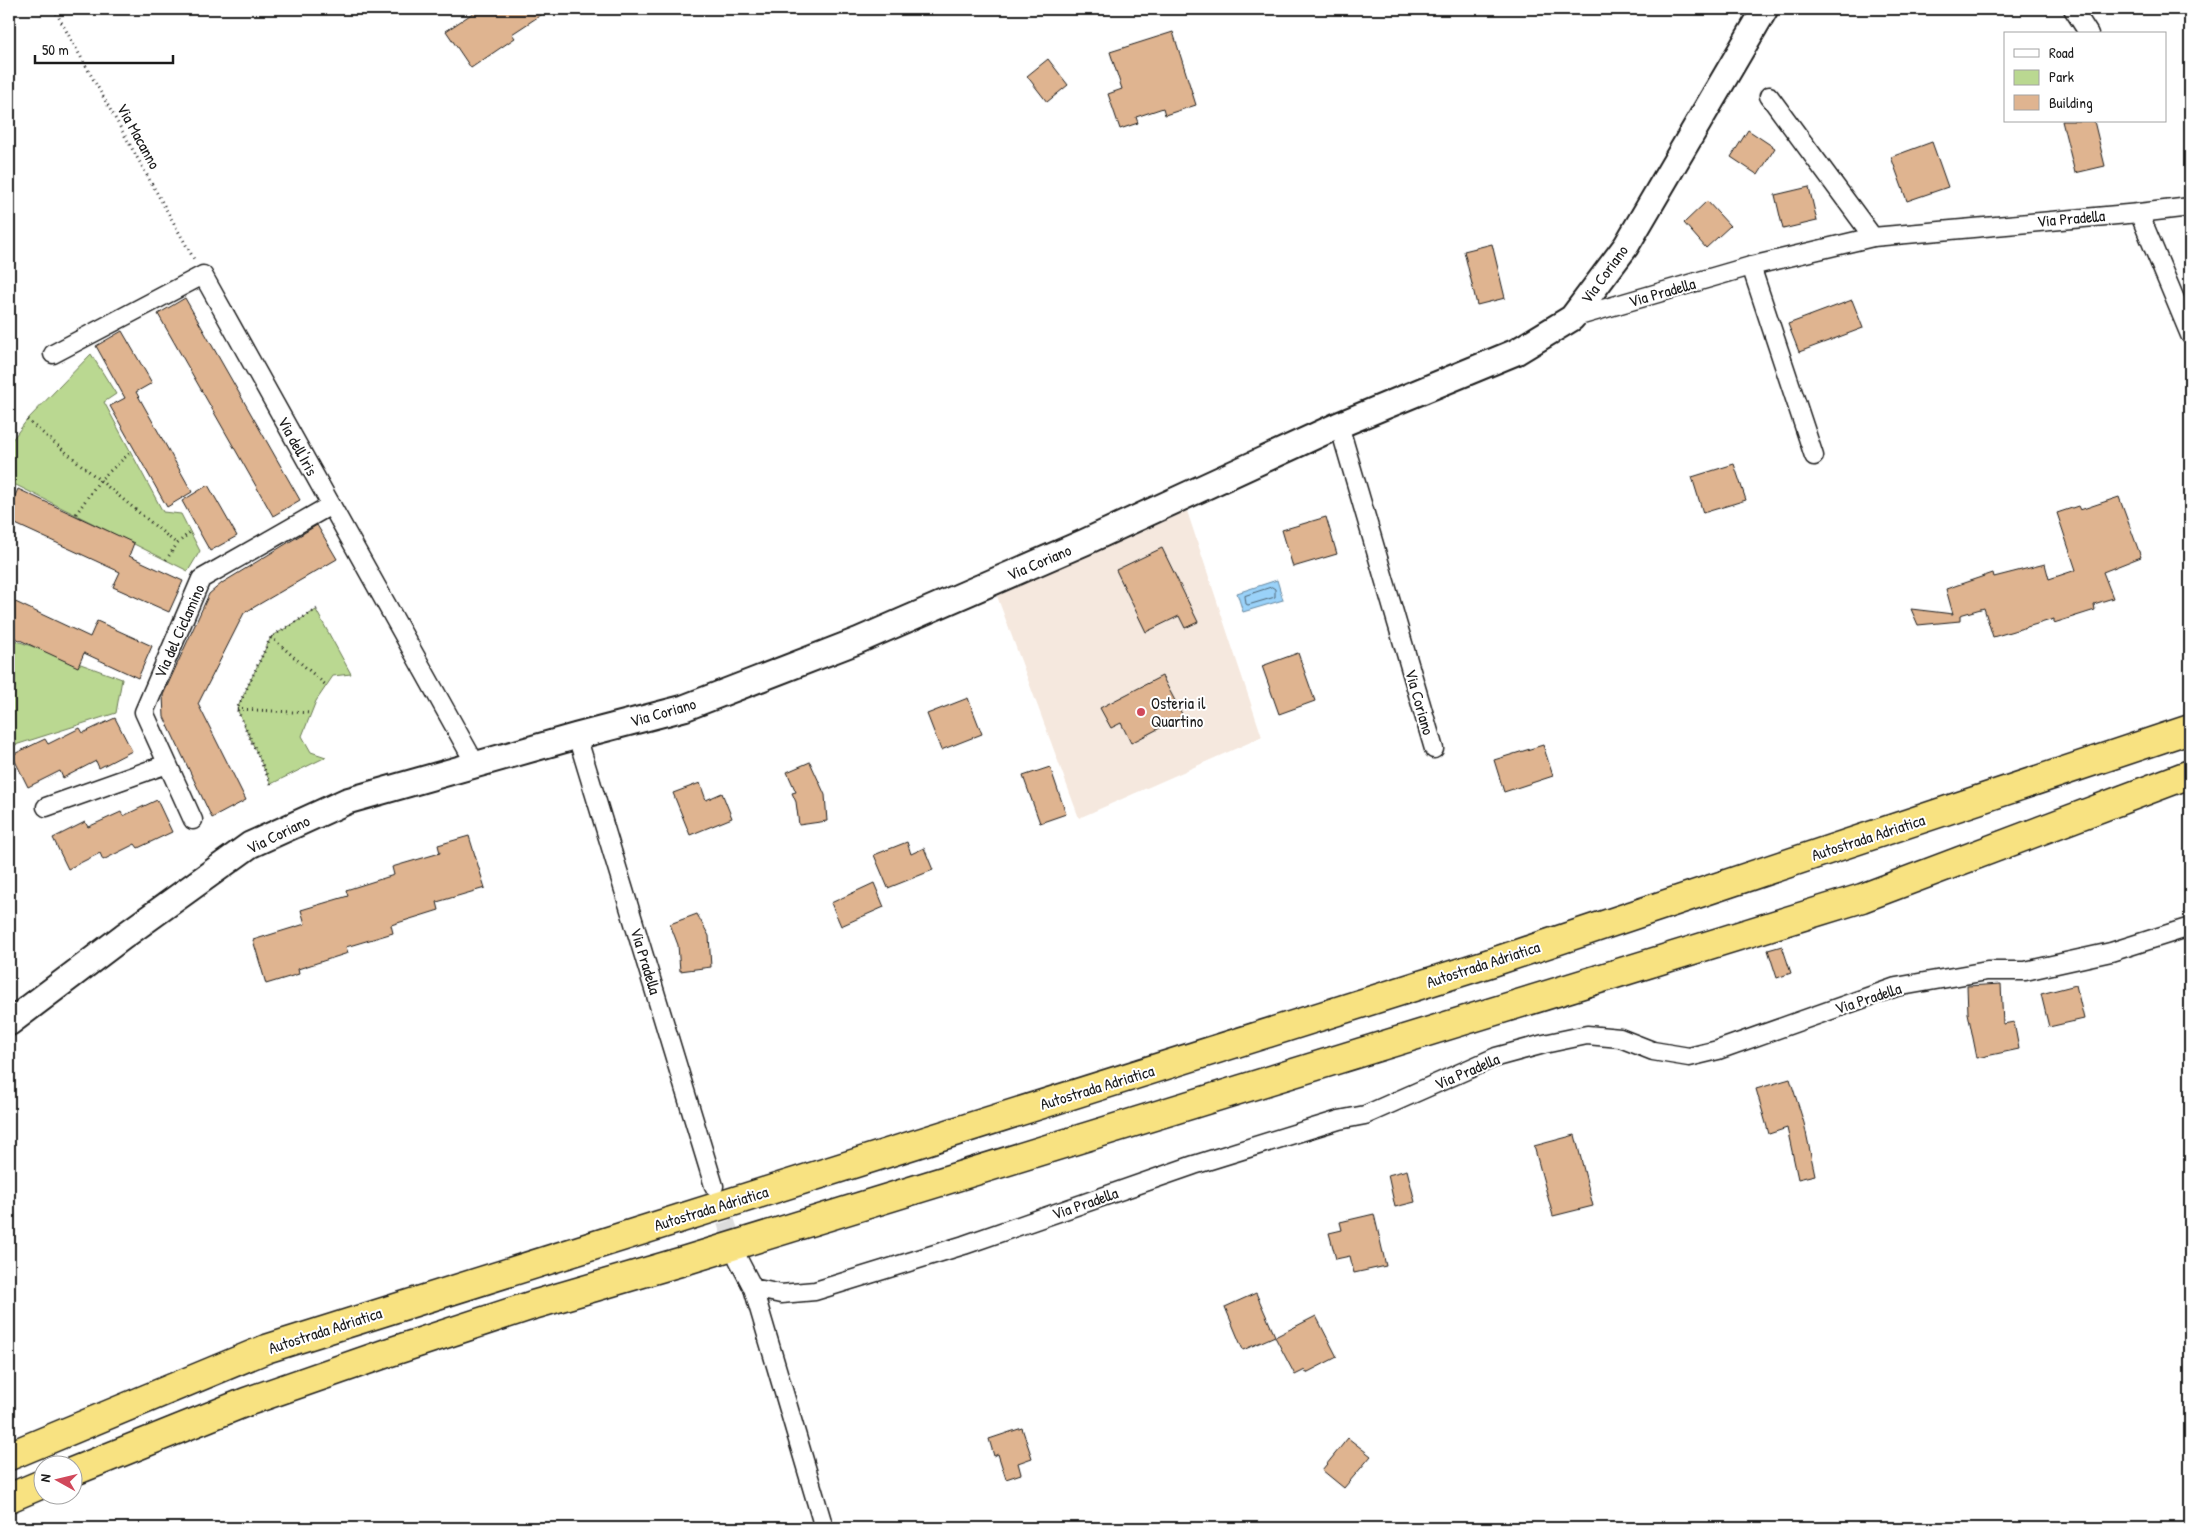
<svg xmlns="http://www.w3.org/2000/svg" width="2199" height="1537" viewBox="0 0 2199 1537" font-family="'Patrick Hand',sans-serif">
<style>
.built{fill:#f5e8de}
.green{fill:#bad891;stroke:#6b7a56}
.water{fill:#9ad2f9;stroke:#6889a1}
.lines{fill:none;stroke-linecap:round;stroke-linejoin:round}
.shore{stroke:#4e6574;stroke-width:1}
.building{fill:#dfb490;stroke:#1c1c1c}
.minor-tunnel{stroke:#ddd;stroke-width:18;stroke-dasharray:18 9;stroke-linecap:butt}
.minor-casing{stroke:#1c1c1c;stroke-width:21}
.secondary-casing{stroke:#1c1c1c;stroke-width:29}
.motorway-casing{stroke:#1c1c1c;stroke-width:31}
.path{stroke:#1c1c1c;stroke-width:3;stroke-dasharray:1 4;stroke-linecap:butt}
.minor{stroke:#fff;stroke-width:18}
.secondary{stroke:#fff;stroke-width:25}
.motorway{stroke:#f8e281;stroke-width:28}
.poi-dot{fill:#d1495b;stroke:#fff;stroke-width:2}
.labels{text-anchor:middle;stroke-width:4;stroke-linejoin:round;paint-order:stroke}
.street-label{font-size:16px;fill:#1c1c1c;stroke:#fff}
.poi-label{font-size:16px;fill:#1c1c1c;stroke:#fff;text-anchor:start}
</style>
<rect width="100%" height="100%" fill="#fff"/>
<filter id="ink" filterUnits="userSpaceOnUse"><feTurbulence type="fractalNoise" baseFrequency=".02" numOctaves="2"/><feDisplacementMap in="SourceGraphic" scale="10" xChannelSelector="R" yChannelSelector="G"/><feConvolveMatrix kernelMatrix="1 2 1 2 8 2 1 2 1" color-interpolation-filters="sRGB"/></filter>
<g filter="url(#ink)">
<path class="built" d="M1187 511 1262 737 1079 818 997 596Z"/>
<g class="green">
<path d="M91 354 116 394 104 402 163 512 181 514 200 551 188 571 16 485 9 494V444L27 420Z"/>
<path d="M316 610 351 674 333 676 316 701 302 736 311 752 326 757 271 784 237 709 271 637Z"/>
<path d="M9 638 122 679 116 713 9 747Z"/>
</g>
<path class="water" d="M1277 580 1283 600 1243 612 1237 593Z"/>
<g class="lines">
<path class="shore" d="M1272 587 1275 589V597L1248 605 1246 604 1245 596Z"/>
</g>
<g class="building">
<path d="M479 9H550L512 34 515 38 471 68 446 31Z"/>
<path d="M1173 32 1196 105 1165 115 1163 108 1136 117 1138 123 1120 129 1108 94 1122 89 1110 52Z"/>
<path d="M1048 59 1068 85 1047 102 1027 76Z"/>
<path d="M2062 121H2094L2105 166 2075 173Z"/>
<path d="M1748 130 1775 148 1758 175 1731 157Z"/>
<path d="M1932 142 1948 187 1907 201 1891 157Z"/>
<path d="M1809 187 1817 221 1783 229 1775 195Z"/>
<path d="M1707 201 1730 226 1706 248 1684 223Z"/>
<path d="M1492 244 1505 298 1477 305 1464 251Z"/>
<path d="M185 298 300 500 273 516 158 314Z"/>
<path d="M1852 300 1863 328 1799 352 1788 324Z"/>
<path d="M122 331 152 383 136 392 192 492 167 507 110 406 125 398 96 346Z"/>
<path d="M1734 464 1746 500 1703 513 1692 477Z"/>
<path d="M208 485 237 536 210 551 182 501Z"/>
<path d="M18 489 134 543 129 556 183 581 169 612 113 587 120 572 9 521V509Z"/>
<path d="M2119 497 2141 557 2103 572 2113 598 2094 604 2095 610 2054 623V619L1993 637 1984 608 1960 615V621L1918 625 1911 609 1953 614 1946 589 1993 573 1994 577 2045 564 2049 579 2076 570 2057 513 2078 506 2080 510Z"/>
<path d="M1326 517 1337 554 1293 567 1282 530Z"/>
<path d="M317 525 337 559 244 613 198 704 246 800 212 818 164 717 163 695 209 594 222 583Z"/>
<path d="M1162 548 1198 622 1185 628 1179 616 1146 632 1116 570Z"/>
<path d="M9 599 90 637 97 621 152 646 138 678 84 653 78 667 9 635Z"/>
<path d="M1298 653 1315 701 1279 714 1262 666Z"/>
<path d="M1162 676 1183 716 1131 743 1121 723 1111 728 1100 708Z"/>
<path d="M968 698 982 734 941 750 927 714Z"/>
<path d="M115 718 132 751 99 768 96 761 63 778 60 771 28 787 12 755 45 739 48 744 80 728 83 733Z"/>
<path d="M1543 745 1553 776 1504 792 1494 760Z"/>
<path d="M810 762 825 795 827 821 799 825 796 802 792 793 796 792 787 772Z"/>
<path d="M1050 767 1066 814 1040 823 1023 776Z"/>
<path d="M700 783 706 800 722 793 732 818 690 835 673 793Z"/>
<path d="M157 800 172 832 138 848 135 844 103 860 100 853 68 869 53 838 85 822 88 827 121 812 123 816Z"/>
<path d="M469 836 485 888 437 902 439 910 391 925 393 933 346 947 348 953 298 969 299 974 266 984 253 940 305 924 301 910 348 896 346 890 394 875 392 867 440 853 438 845Z"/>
<path d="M907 842 911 854 924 848 933 870 888 888 874 855Z"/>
<path d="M874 883 884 907 841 926 831 903Z"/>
<path d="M697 914 709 936 711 967 680 971 678 945 670 924Z"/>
<path d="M1782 946 1791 973 1777 978 1768 950Z"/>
<path d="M2001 984 2003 1024 2014 1022 2019 1049 1977 1058 1968 1013 1967 986Z"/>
<path d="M2076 985 2084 1019 2049 1027 2041 994Z"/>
<path d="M1790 1079 1804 1123 1815 1175 1798 1179 1787 1128 1769 1134 1756 1089Z"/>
<path d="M1575 1135 1593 1206 1553 1216 1534 1146Z"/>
<path d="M1407 1170 1415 1202 1395 1207 1388 1175Z"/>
<path d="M1374 1214 1386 1266 1354 1273 1350 1256 1336 1259 1329 1233 1342 1230 1340 1222Z"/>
<path d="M1256 1293 1275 1336 1243 1350 1225 1307Z"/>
<path d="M1316 1316 1337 1357 1306 1373 1305 1370 1295 1375 1275 1337Z"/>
<path d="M1022 1428 1032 1458 1018 1463 1021 1474 1006 1479 998 1454 994 1456 989 1439Z"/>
<path d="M1348 1438 1371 1456 1344 1488 1322 1470Z"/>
</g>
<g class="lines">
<path class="minor-tunnel" d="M717 1196 737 1254"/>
<defs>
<g id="minor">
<path d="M2073 9 2089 34"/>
<path d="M1769 96 1873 237"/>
<path d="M2139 213 2190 335"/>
<path d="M1751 266 1814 456"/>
<path d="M1572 318 1751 266 1873 237 2139 213 2190 207"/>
<path d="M53 354 203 275 476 765"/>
<path d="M1339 425 1434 749"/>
<path d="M577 736 714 1186"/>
<path d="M46 807 167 764"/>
<path d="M193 820 144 712 201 579 331 505"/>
<path d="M738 1259 753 1288 781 1294 815 1291 964 1245 1194 1165 1339 1120 1365 1115 1496 1057 1544 1044 1587 1035 1620 1038 1653 1051 1689 1057 1718 1050 1896 987 1987 971H2025L2111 952 2190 927"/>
<path d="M753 1288 824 1528"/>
</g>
<path id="secondary" d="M9 1023 124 936 250 845 347 801 577 736 684 708 857 641 1085 542 1339 425 1516 352 1572 318 1626 246 1765 9"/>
<g id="motorway">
<path d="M9 1456 266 1349 1493 962 2190 729"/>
<path d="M72 1472 246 1402 387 1353 533 1305 680 1262 1862 898 2190 774"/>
<path d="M9 1498 42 1484"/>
</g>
</defs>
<use href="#minor" class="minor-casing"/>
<use href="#secondary" class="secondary-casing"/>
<use href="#motorway" class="motorway-casing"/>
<g class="path">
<path d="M54 9 195 261"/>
<path d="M27 420 177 544"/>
<path d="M76 514 100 480 131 452"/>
<path d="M166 560 177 544 190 532"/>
<path d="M271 637 327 686"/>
<path d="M237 709 311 713"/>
<path d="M271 784 237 709 271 637 317 609"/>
</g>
<use href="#minor" class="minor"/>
<use href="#secondary" class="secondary"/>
<use href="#motorway" class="motorway"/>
</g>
</g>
<circle class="poi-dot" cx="1141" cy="712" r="5"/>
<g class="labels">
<g class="street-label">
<text transform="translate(139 136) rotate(61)" y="6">Via Macanno</text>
<text transform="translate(2071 218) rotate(-5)" y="6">Via Pradella</text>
<text transform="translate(1604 274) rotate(-54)" y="6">Via Coriano</text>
<text transform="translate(1662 292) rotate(-16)" y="6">Via Pradella</text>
<text transform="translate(298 446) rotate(61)" y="6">Via dell'Iris</text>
<text transform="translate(1039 562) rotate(-23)" y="6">Via Coriano</text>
<text transform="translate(179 631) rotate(-66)" y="6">Via del Ciclamino</text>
<text transform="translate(1420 702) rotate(74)" y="6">Via Coriano</text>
<text transform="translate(663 712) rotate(-16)" y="6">Via Coriano</text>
<text transform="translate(278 834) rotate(-26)" y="6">Via Coriano</text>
<text transform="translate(1868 837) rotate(-18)" y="6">Autostrada Adriatica</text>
<text transform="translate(646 961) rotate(73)" y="6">Via Pradella</text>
<text transform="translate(1483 964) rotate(-18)" y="6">Autostrada Adriatica</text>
<text transform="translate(1868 998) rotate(-18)" y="6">Via Pradella</text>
<text transform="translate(1467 1071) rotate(-23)" y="6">Via Pradella</text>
<text transform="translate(1097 1087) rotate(-17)" y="6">Autostrada Adriatica</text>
<text transform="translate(1085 1203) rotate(-19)" y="6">Via Pradella</text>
<text transform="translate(711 1208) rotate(-17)" y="6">Autostrada Adriatica</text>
<text transform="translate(325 1330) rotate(-18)" y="6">Autostrada Adriatica</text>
</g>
<g class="poi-label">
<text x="1151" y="709">Osteria il<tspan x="1151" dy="18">Quartino</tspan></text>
</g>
</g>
<rect width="2199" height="1537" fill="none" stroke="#fff" stroke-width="30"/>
<rect x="15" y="15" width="2169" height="1507" fill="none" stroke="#1c1c1c" stroke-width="2" filter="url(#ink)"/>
<rect x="2004" y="32" width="162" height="90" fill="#ffffff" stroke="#a4a4a4"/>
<rect x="2014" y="49" width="25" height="8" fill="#ffffff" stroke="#a4a4a4"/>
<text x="2049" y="58" font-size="15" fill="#1c1c1c">Road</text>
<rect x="2014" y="70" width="25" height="15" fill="#bad891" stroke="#a4a4a4"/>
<text x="2049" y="82" font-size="15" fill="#1c1c1c">Park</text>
<rect x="2014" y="95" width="25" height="15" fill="#dfb490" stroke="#a4a4a4"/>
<text x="2049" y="108" font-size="15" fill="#1c1c1c">Building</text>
<g transform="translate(58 1480) rotate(278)"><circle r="24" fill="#ffffff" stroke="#a4a4a4"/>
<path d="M0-4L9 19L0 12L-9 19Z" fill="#d1495b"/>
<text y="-8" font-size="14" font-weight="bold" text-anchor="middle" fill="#1c1c1c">N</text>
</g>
<path d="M35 55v8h138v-8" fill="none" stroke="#1c1c1c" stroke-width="2.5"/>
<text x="42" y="55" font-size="15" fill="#1c1c1c" stroke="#ffffff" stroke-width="4" paint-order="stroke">50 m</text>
</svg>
